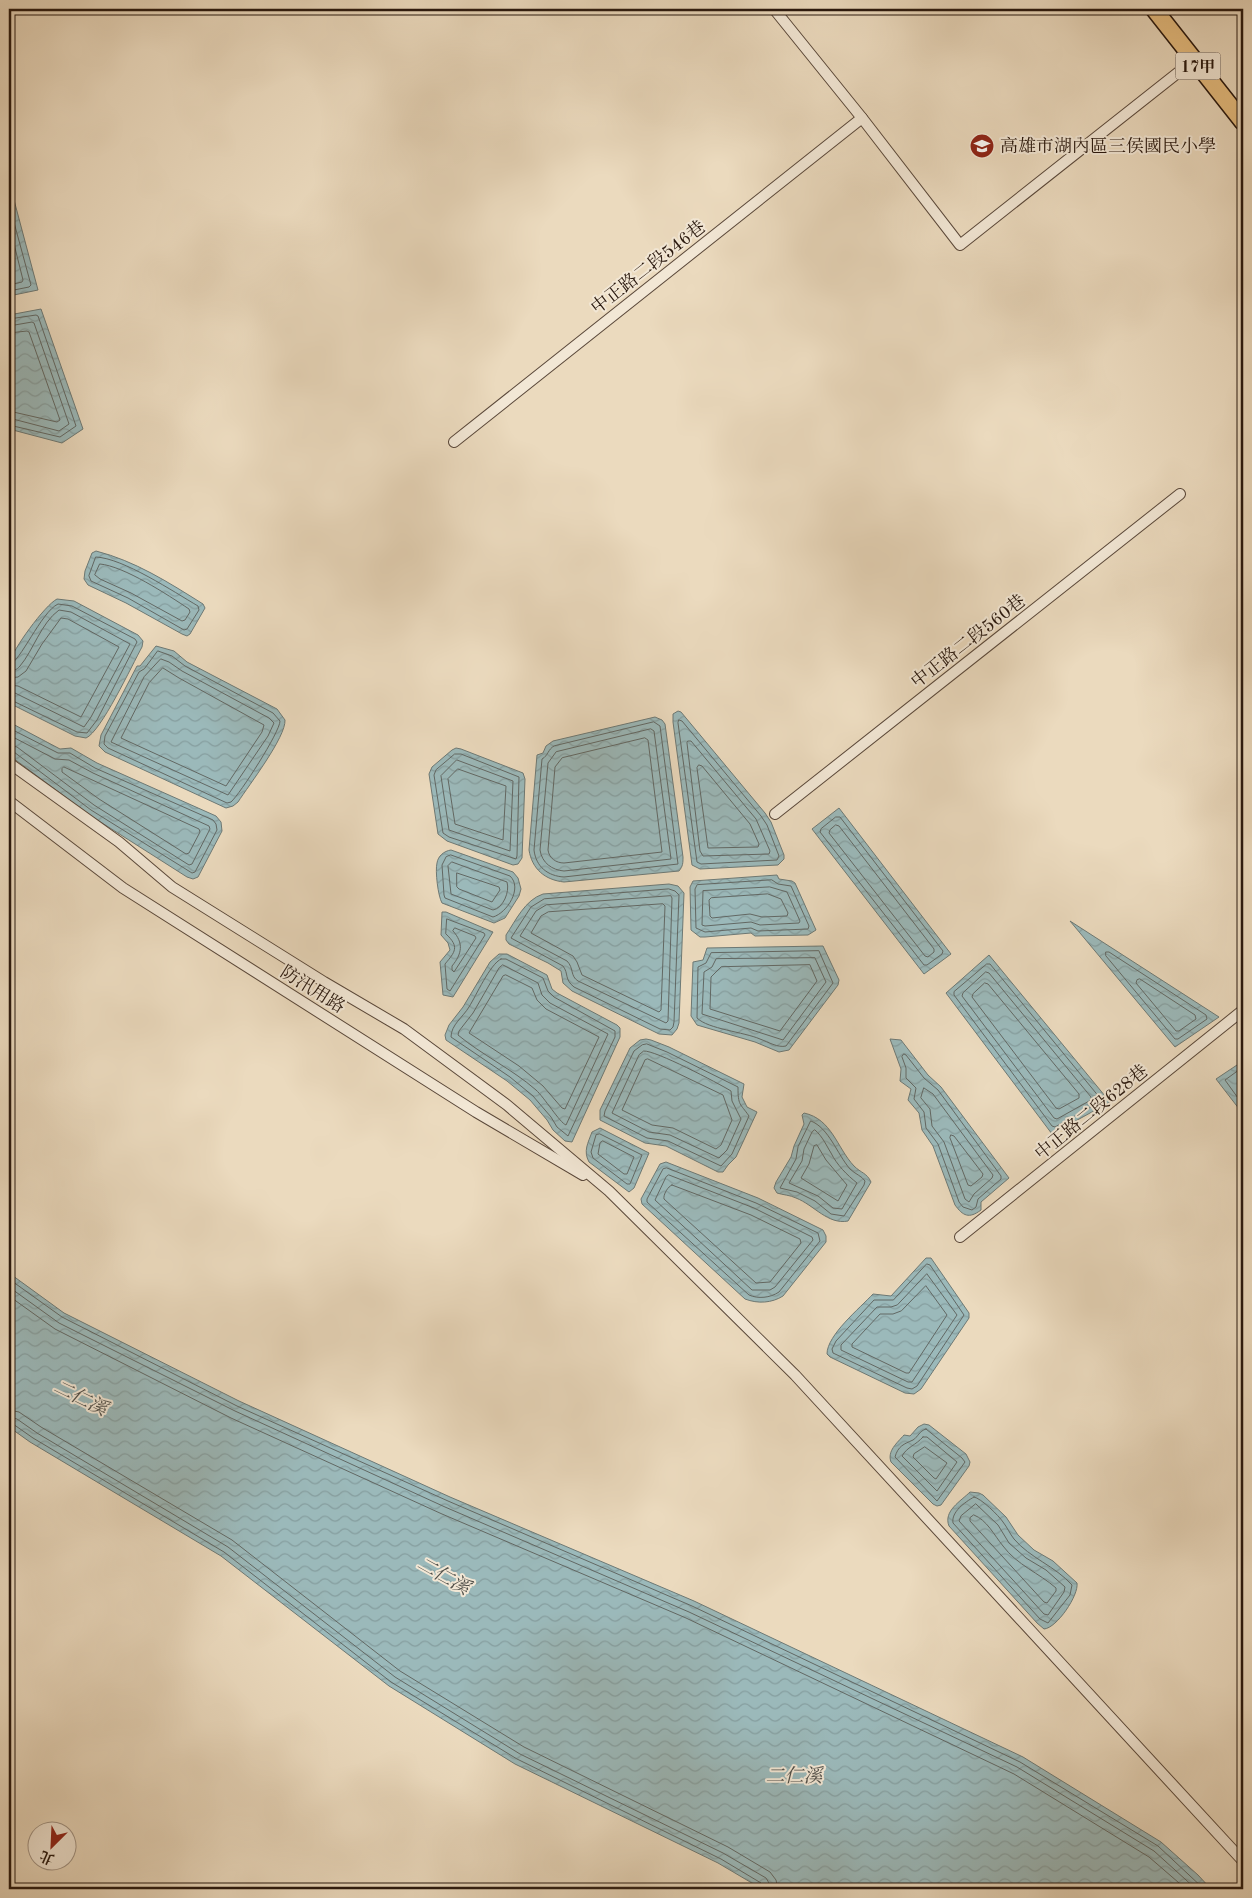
<svg xmlns="http://www.w3.org/2000/svg" width="1252" height="1898" viewBox="0 0 1252 1898" font-family="'Old Standard TT','Noto Serif TC',serif">
<style>
.water{fill:url(#water-waves);stroke:#6d7975}
.lines{fill:none;stroke-linecap:round;stroke-linejoin:round}
.shore{stroke:#626864;stroke-width:1}
.street-casing{stroke:#5a483a;stroke-width:12}
.primary-casing{stroke:#29180e;stroke-width:19}
.street{stroke:#f2e7d5;stroke-width:10}
.primary{stroke:#e6bd7f;stroke-width:16}
.labels{text-anchor:middle;stroke-width:4;stroke-linejoin:round;paint-order:stroke}
.shield{fill:#f2e7d5;stroke:#65564a;stroke-width:1}
.shield-label{font-size:16px;font-weight:bold;fill:#29180e}
.poi-label{font-size:18px;fill:#29180e;stroke:#f2e7d5;text-anchor:start}
.street-label{font-size:18px;fill:#29180e;stroke:#f2e7d5}
.water-label{font-size:19px;font-style:italic;fill:#51504a;stroke:#f2e7d5}
</style>
<defs>
<pattern id="water-waves" width="16" height="10" patternUnits="userSpaceOnUse" patternTransform="scale(1.25)"><rect width="16" height="10" fill="#9bb9ba"/><path d="M0 5q4-4 8 0t8 0" fill="none" stroke="#869e9f"/></pattern>
</defs>
<rect width="100%" height="100%" fill="#ebdabe"/>
<filter id="stains"><feTurbulence type="fractalNoise" baseFrequency=".004" numOctaves="4"/><feColorMatrix values="0 0 0 0 .2 0 0 0 0 .09 0 0 0 0 .02 0 0 0 .5 -.17"/></filter>
<radialGradient id="worn" r=".72"><stop offset=".6" stop-color="#630" stop-opacity="0"/><stop offset="1" stop-color="#630" stop-opacity=".3"/></radialGradient>
<g class="water">
<path d="M9 199 14 200 38 290 9 296Z"/>
<path d="M41 309 83 429 62 443 9 429V315Z"/>
<path d="M96 551C135 561 168 582 203 604L205 608 190 634 187 636 182 634 126 603 88 585 84 579 85 571 92 553Z"/>
<path d="M57 599 74 601 138 635 143 641 142 647C132 665 101 732 86 738L75 736 9 703C9 691 6 675 9 664 12 650 45 605 57 599Z"/>
<path d="M156 646 174 651 187 662 277 709 285 720C286 737 249 785 238 802L233 806 226 808 105 752 99 746 101 735 137 666H140Z"/>
<path d="M678 711 681 712 765 813 771 822 784 855V859L778 865 700 869 692 865 673 722V714Z"/>
<path d="M655 717 662 720 665 724 683 857C683 863 683 866 679 871L564 882C545 880 532 869 529 850L537 755 543 753 546 746 553 741Z"/>
<path d="M9 722 60 749 71 748 97 763 216 816 221 822 222 831 198 877 193 879 187 877 88 814 9 755Z"/>
<path d="M456 748 461 749 523 773 525 779 522 858 518 864 513 865 447 841 438 834 429 774 432 767 452 750Z"/>
<path d="M839 808 951 954 924 974 812 829Z"/>
<path d="M451 850 513 872 518 878 521 889 519 896 505 918 494 923 442 903C438 896 435 871 437 863 438 856 444 851 451 850Z"/>
<path d="M777 875 779 879 792 881 795 883 816 930 808 935 755 936 751 933 705 937H700L691 930 690 887 693 881Z"/>
<path d="M669 884 678 886 684 893 679 1023 677 1029 672 1035 659 1034 572 991 563 983 561 971 548 963 509 944 506 940V935C516 920 525 900 543 894Z"/>
<path d="M442 912H446L493 932 453 997 443 995 440 962 450 950 448 943 441 935Z"/>
<path d="M1070 921 1219 1017 1175 1047Z"/>
<path d="M823 946 839 980 838 985 789 1050 779 1052 755 1042 697 1025 691 1016 693 962 703 960 707 948Z"/>
<path d="M499 954H507L547 975 552 989 557 993 617 1025 620 1028V1037L572 1142 565 1141 553 1130 547 1120 530 1100 507 1081 446 1040 445 1035 449 1025 463 1007 490 962Z"/>
<path d="M989 955 1110 1102 1052 1134 946 993Z"/>
<path d="M646 1039 651 1040 669 1047 744 1084 742 1097 747 1107 757 1112 736 1157 728 1165 723 1172H718L666 1146 645 1143 600 1120V1110L630 1048 640 1040Z"/>
<path d="M890 1039 901 1040 928 1075 941 1087 1009 1178 981 1202V1210C969 1219 963 1216 955 1205L933 1146 922 1130 919 1113 908 1100 911 1089 900 1081 901 1069Z"/>
<path d="M1243 1061V1114L1216 1079Z"/>
<path d="M804 1113C832 1119 837 1148 854 1166 861 1173 867 1173 871 1182L848 1221C828 1225 814 1205 796 1198 790 1195 783 1195 777 1193L774 1188 776 1182 791 1157 794 1146 804 1124 802 1115Z"/>
<path d="M600 1128 649 1153 634 1188 629 1192 589 1162C583 1151 588 1143 592 1132Z"/>
<path d="M666 1162 758 1198 823 1230 826 1236V1242L783 1296C772 1303 758 1304 745 1299L642 1204 641 1199 660 1164Z"/>
<path d="M926 1258H931L969 1313V1318L921 1389 914 1394 905 1393 830 1357 827 1354C827 1335 860 1308 873 1294L891 1296Z"/>
<path d="M9 1273 64 1313 239 1401 450 1497 694 1601 1023 1757 1161 1842 1198 1875 1211 1889H762L718 1863 515 1764 389 1686 221 1556 30 1442 9 1427Z"/>
<path d="M924 1424 929 1425 966 1454 970 1462 969 1466 941 1505 937 1506 933 1504 891 1462C887 1451 897 1443 904 1435L910 1436 918 1427Z"/>
<path d="M970 1492 979 1493 983 1495 1006 1517 1018 1535 1034 1550 1053 1561 1077 1583C1079 1595 1057 1628 1044 1629L1037 1623 949 1526C943 1511 961 1501 970 1492Z"/>
</g>
<g class="lines">
<g class="shore">
<path d="M9 204 31 285 29 287 9 291"/>
<path d="M9 224 23 280 22 282 9 285"/>
<path d="M9 319 36 315 38 316 76 426 60 437 9 425"/>
<path d="M9 326 32 322 34 323 69 424 59 431 9 418"/>
<path d="M9 333 27 331 29 332 60 420 57 422 9 411"/>
<path d="M96 557C123 558 174 592 198 606L199 610 187 629 184 630 128 598 91 581 89 576Z"/>
<path d="M100 564C124 566 168 595 189 609L190 612 185 620 182 621 131 593 100 579 95 575Z"/>
<path d="M158 651 172 656 185 666 273 713 280 721C280 732 240 794 231 802L227 803 108 748 104 744 105 736 139 672 144 669Z"/>
<path d="M161 659 169 662 182 671 269 718 274 723 268 736 228 795 111 742 144 677Z"/>
<path d="M9 665C20 663 41 612 58 604L72 606 135 639 137 642 97 720 87 733 77 732 9 699"/>
<path d="M163 668 179 678 264 725 262 732 226 786 121 738 149 683Z"/>
<path d="M9 671C13 671 17 670 20 666 33 651 41 623 59 610L71 612 130 644 91 717 84 727 15 693 9 692"/>
<path d="M9 678 18 677 26 671 42 644 61 618 68 619 119 647 81 717 18 686 9 685"/>
<path d="M679 720 682 721 761 816 767 825 779 856 777 860 701 864 697 862 678 723Z"/>
<path d="M654 722 660 726 678 864 564 877C548 876 536 867 534 850L542 759C548 756 548 749 554 746Z"/>
<path d="M9 728 58 753H70L95 768 213 820 216 824 217 830 195 872 192 873 91 810 14 752 9 751"/>
<path d="M651 729 654 731 671 859 564 871C552 870 542 863 540 850L548 763 556 752Z"/>
<path d="M9 735 55 759 69 760 93 773 209 826 210 829 192 864 189 865 94 805 17 747 9 745"/>
<path d="M645 738 648 740 662 852 564 863C556 863 549 858 548 850L555 767 562 758Z"/>
<path d="M688 741H691L756 819 770 851 769 854 703 856 700 851 687 743Z"/>
<path d="M455 754H461L519 777 517 856 516 859 449 837 443 833 434 775 436 770Z"/>
<path d="M457 760 513 781 510 851 449 830 441 776Z"/>
<path d="M699 765 702 766 750 824 759 844 758 847 708 848 697 768Z"/>
<path d="M64 767 199 829 200 832 189 853 186 854 99 799 62 772V769Z"/>
<path d="M458 769 506 786 503 840 455 824 448 779Z"/>
<path d="M836 817H840L943 951 942 954 927 965H924L820 832 821 829Z"/>
<path d="M836 825 839 826 934 949V952L928 957 925 956 829 833 830 830Z"/>
<path d="M451 855 510 876C523 888 507 913 493 917L445 898 444 895 442 865 446 857Z"/>
<path d="M452 862 507 882C510 892 503 908 493 910L451 894 448 866Z"/>
<path d="M457 873 499 887 500 890 492 902 459 889 457 887Z"/>
<path d="M772 880 778 884 791 886 809 926 808 929 758 931 751 928 705 932 696 928 695 889 697 885Z"/>
<path d="M770 887 787 892 800 921 799 923 760 925 751 922 705 926 702 925 703 891Z"/>
<path d="M669 889 675 891 679 895 674 1022 673 1027 670 1030 660 1029 574 987C564 979 569 974 563 966L511 938 531 907 544 899Z"/>
<path d="M768 894 781 899 788 913 787 916 762 917 750 914 712 918 710 916 709 900 711 898Z"/>
<path d="M671 896 672 898 668 1021 666 1023 578 981C570 976 574 968 567 961L520 936 536 911 546 905Z"/>
<path d="M663 904 665 906 661 1010 659 1012 582 975 577 962 573 956 531 933 541 916 548 912Z"/>
<path d="M447 919 484 933 485 935 450 991 447 989 445 964C455 952 460 947 446 934Z"/>
<path d="M455 928 475 936 476 938 454 972 452 970V966C462 954 464 943 453 931Z"/>
<path d="M819 951 833 983 786 1046C778 1048 768 1042 760 1039 744 1032 708 1029 697 1018L698 967 706 963 711 953Z"/>
<path d="M1106 952H1109L1206 1015 1207 1019 1178 1039H1175L1106 956Z"/>
<path d="M815 958 826 982 783 1040 702 1014 704 972 712 967 716 959Z"/>
<path d="M501 959H506L543 978 548 991 554 997 615 1031V1037L568 1136 557 1127 551 1117 533 1096 510 1077 451 1037C451 1025 463 1017 469 1007 476 996 490 964 501 959Z"/>
<path d="M987 964H990L1100 1098V1102L1055 1127 1052 1126 954 995V992Z"/>
<path d="M503 965 538 983 542 995 550 1003 608 1034 566 1125C560 1123 544 1097 536 1090 512 1069 482 1055 458 1035L459 1031 473 1013 499 968Z"/>
<path d="M810 965 817 981 780 1031 710 1009 711 977 721 967Z"/>
<path d="M986 972 989 973 1091 1097V1100L1057 1119 1054 1118 962 996 963 993Z"/>
<path d="M506 975 532 988 537 1000 546 1009 599 1037 565 1109 562 1108 543 1086 519 1066 469 1033 503 976Z"/>
<path d="M1140 979 1195 1015 1196 1019 1179 1031H1176L1136 983 1137 980Z"/>
<path d="M985 983 988 984 1079 1094V1098L1059 1109 1056 1108 972 997 973 994Z"/>
<path d="M647 1044 667 1052 738 1087C738 1106 740 1103 749 1116L732 1154 721 1166 668 1141 647 1138 604 1116 605 1111 634 1051 642 1045Z"/>
<path d="M644 1051C655 1050 718 1083 731 1091L732 1101 741 1119 727 1150 719 1158 670 1135 649 1132 612 1113 639 1055Z"/>
<path d="M904 1054 906 1055 924 1078 938 1090 1001 1176V1179L978 1199 976 1207 972 1210 963 1207 959 1202 938 1144 926 1128 924 1112 914 1099 916 1088 906 1078V1068L902 1057Z"/>
<path d="M648 1059 723 1095 732 1120 721 1145 716 1149 673 1128 652 1125 622 1110 645 1060Z"/>
<path d="M1243 1067 1225 1080 1243 1105"/>
<path d="M924 1088 933 1094 993 1175 992 1178 974 1194 969 1202 965 1199 944 1142 932 1126 930 1109 921 1098Z"/>
<path d="M811 1121C829 1128 837 1154 850 1169 855 1174 862 1176 865 1181L864 1185 844 1216 831 1214 815 1201 797 1192 780 1188 796 1159 798 1147Z"/>
<path d="M815 1130C823 1137 826 1145 831 1153 837 1165 847 1175 857 1183L842 1209 833 1208 818 1196 789 1183 802 1161 804 1149 812 1132Z"/>
<path d="M600 1134 642 1155 630 1184H627L593 1158 591 1152 596 1135Z"/>
<path d="M951 1135 954 1136 983 1174 982 1177 971 1186 968 1185 950 1138Z"/>
<path d="M603 1141 634 1157 627 1174H624L598 1154 600 1143Z"/>
<path d="M817 1145 826 1160 847 1185 838 1201 801 1178 809 1164 814 1146Z"/>
<path d="M667 1168 756 1203 818 1233 820 1241 779 1292C770 1298 758 1299 749 1295L647 1202V1199L663 1169Z"/>
<path d="M669 1175 754 1208 812 1237 813 1240 775 1287 770 1290H752L655 1200 666 1177Z"/>
<path d="M672 1185 751 1215 800 1239 801 1243 770 1282 756 1283 664 1199C663 1195 668 1186 672 1185Z"/>
<path d="M927 1264 930 1265 964 1315 917 1386 912 1389 907 1388 833 1353 832 1349 836 1341 874 1300H893Z"/>
<path d="M927 1274 957 1315 912 1382H908L841 1350V1345L877 1307H891L897 1305Z"/>
<path d="M9 1279 62 1317 237 1406 448 1501 692 1606 1020 1762 1158 1846 1204 1889"/>
<path d="M926 1286 947 1315 909 1373H906L852 1347V1344L880 1314H893L901 1311Z"/>
<path d="M9 1287 59 1323 235 1411 445 1507 689 1612 1017 1767 1154 1851 1196 1889"/>
<path d="M9 1296 55 1329 231 1418 442 1514 686 1618 1014 1774 1149 1857 1186 1889"/>
<path d="M9 1410 19 1412 41 1427 232 1540 400 1671 524 1747 728 1847 770 1872 776 1880 778 1889"/>
<path d="M9 1417 17 1419 37 1433 228 1547 395 1677 520 1754 723 1853 766 1878 769 1883 770 1889"/>
<path d="M9 1423 13 1424 33 1438 224 1552 391 1682 517 1759 721 1859 761 1883 764 1889"/>
<path d="M926 1429 962 1458 965 1462 937 1501 895 1457C898 1446 904 1444 913 1440 918 1437 919 1431 926 1429Z"/>
<path d="M923 1437H927L957 1462 937 1491 902 1456C907 1447 916 1445 923 1437Z"/>
<path d="M925 1447 947 1463 936 1479 934 1478 913 1457 914 1454Z"/>
<path d="M974 1497C981 1498 999 1516 1003 1522 1007 1527 1010 1534 1014 1539 1030 1558 1055 1566 1072 1585L1070 1595 1048 1623 1040 1619 953 1523C951 1512 965 1502 974 1497Z"/>
<path d="M976 1504 998 1525 1009 1543 1026 1558 1046 1570 1065 1587 1064 1592 1048 1615 1044 1614 959 1521 961 1516Z"/>
<path d="M974 1515C987 1520 994 1535 1003 1546 1017 1565 1039 1573 1056 1588V1591L1047 1603 1044 1602 970 1521V1518Z"/>
</g>
<defs>
<g id="street">
<path d="M774 9 862 118 960 245 1194 60"/>
<path d="M454 442 862 118"/>
<path d="M9 763 119 842 172 887 324 982 404 1029 507 1105 609 1191 795 1375 1243 1861"/>
<path d="M9 801 123 888 476 1112 583 1175"/>
<path d="M775 814 1180 494"/>
<path d="M960 1237 1242 1011"/>
</g>
<path id="primary" d="M1154 9 1243 122"/>
</defs>
<use href="#street" class="street-casing"/>
<use href="#primary" class="primary-casing"/>
<use href="#street" class="street"/>
<use href="#primary" class="primary"/>
</g>
<defs>
<symbol id="school-disc" viewBox="-11 -11 22 22"><circle r="9.5" fill="#8f2418" stroke="#f2e7d5"/><path d="M0-5L7-2L0 1L-7-2ZM-4 1L0 2.5L4 1V4Q0 6-4 4Z" fill="#fff"/></symbol>
</defs>
<g fill-rule="evenodd">
<use href="#school-disc" x="968" y="132" width="28" height="28"/>
</g>
<g class="labels">
<rect class="shield" x="1175.5" y="52.5" width="45" height="27" rx="4"/>
<g class="shield-label">
<text x="1198" y="72">17甲</text>
</g>
<g class="poi-label">
<text x="1000" y="152">高雄市湖內區三侯國民小學</text>
</g>
<g class="street-label">
<text transform="translate(648 267) rotate(-38)" y="6">中正路二段546巷</text>
<text transform="translate(968 641) rotate(-38)" y="6">中正路二段560巷</text>
<text transform="translate(313 989) rotate(32)" y="6">防汛用路</text>
<text transform="translate(1091 1112) rotate(-39)" y="6">中正路二段628巷</text>
</g>
<g class="water-label">
<text transform="translate(81 1397) rotate(26)" y="7">二仁溪</text>
<text transform="translate(444 1575) rotate(29)" y="7">二仁溪</text>
<text x="794" y="1782">二仁溪</text>
</g>
</g>
<rect width="1252" height="1898" fill="none" stroke="#ebdabe" stroke-width="30"/>
<rect x="10" y="10" width="1232" height="1878" fill="none" stroke="#29180e" stroke-width="2.5"/>
<rect x="15" y="15" width="1222" height="1868" fill="none" stroke="#29180e"/>
<g transform="translate(52 1846) rotate(204)"><circle r="24" fill="#f2e7d5" stroke="#a29485"/>
<path d="M0-4L9 19L0 12L-9 19Z" fill="#8f2418"/>
<text y="-8" font-size="14" font-weight="bold" text-anchor="middle" fill="#29180e">北</text>
</g>
<rect width="100%" height="100%" filter="url(#stains)"/>
<rect width="100%" height="100%" fill="url(#worn)"/>
</svg>
